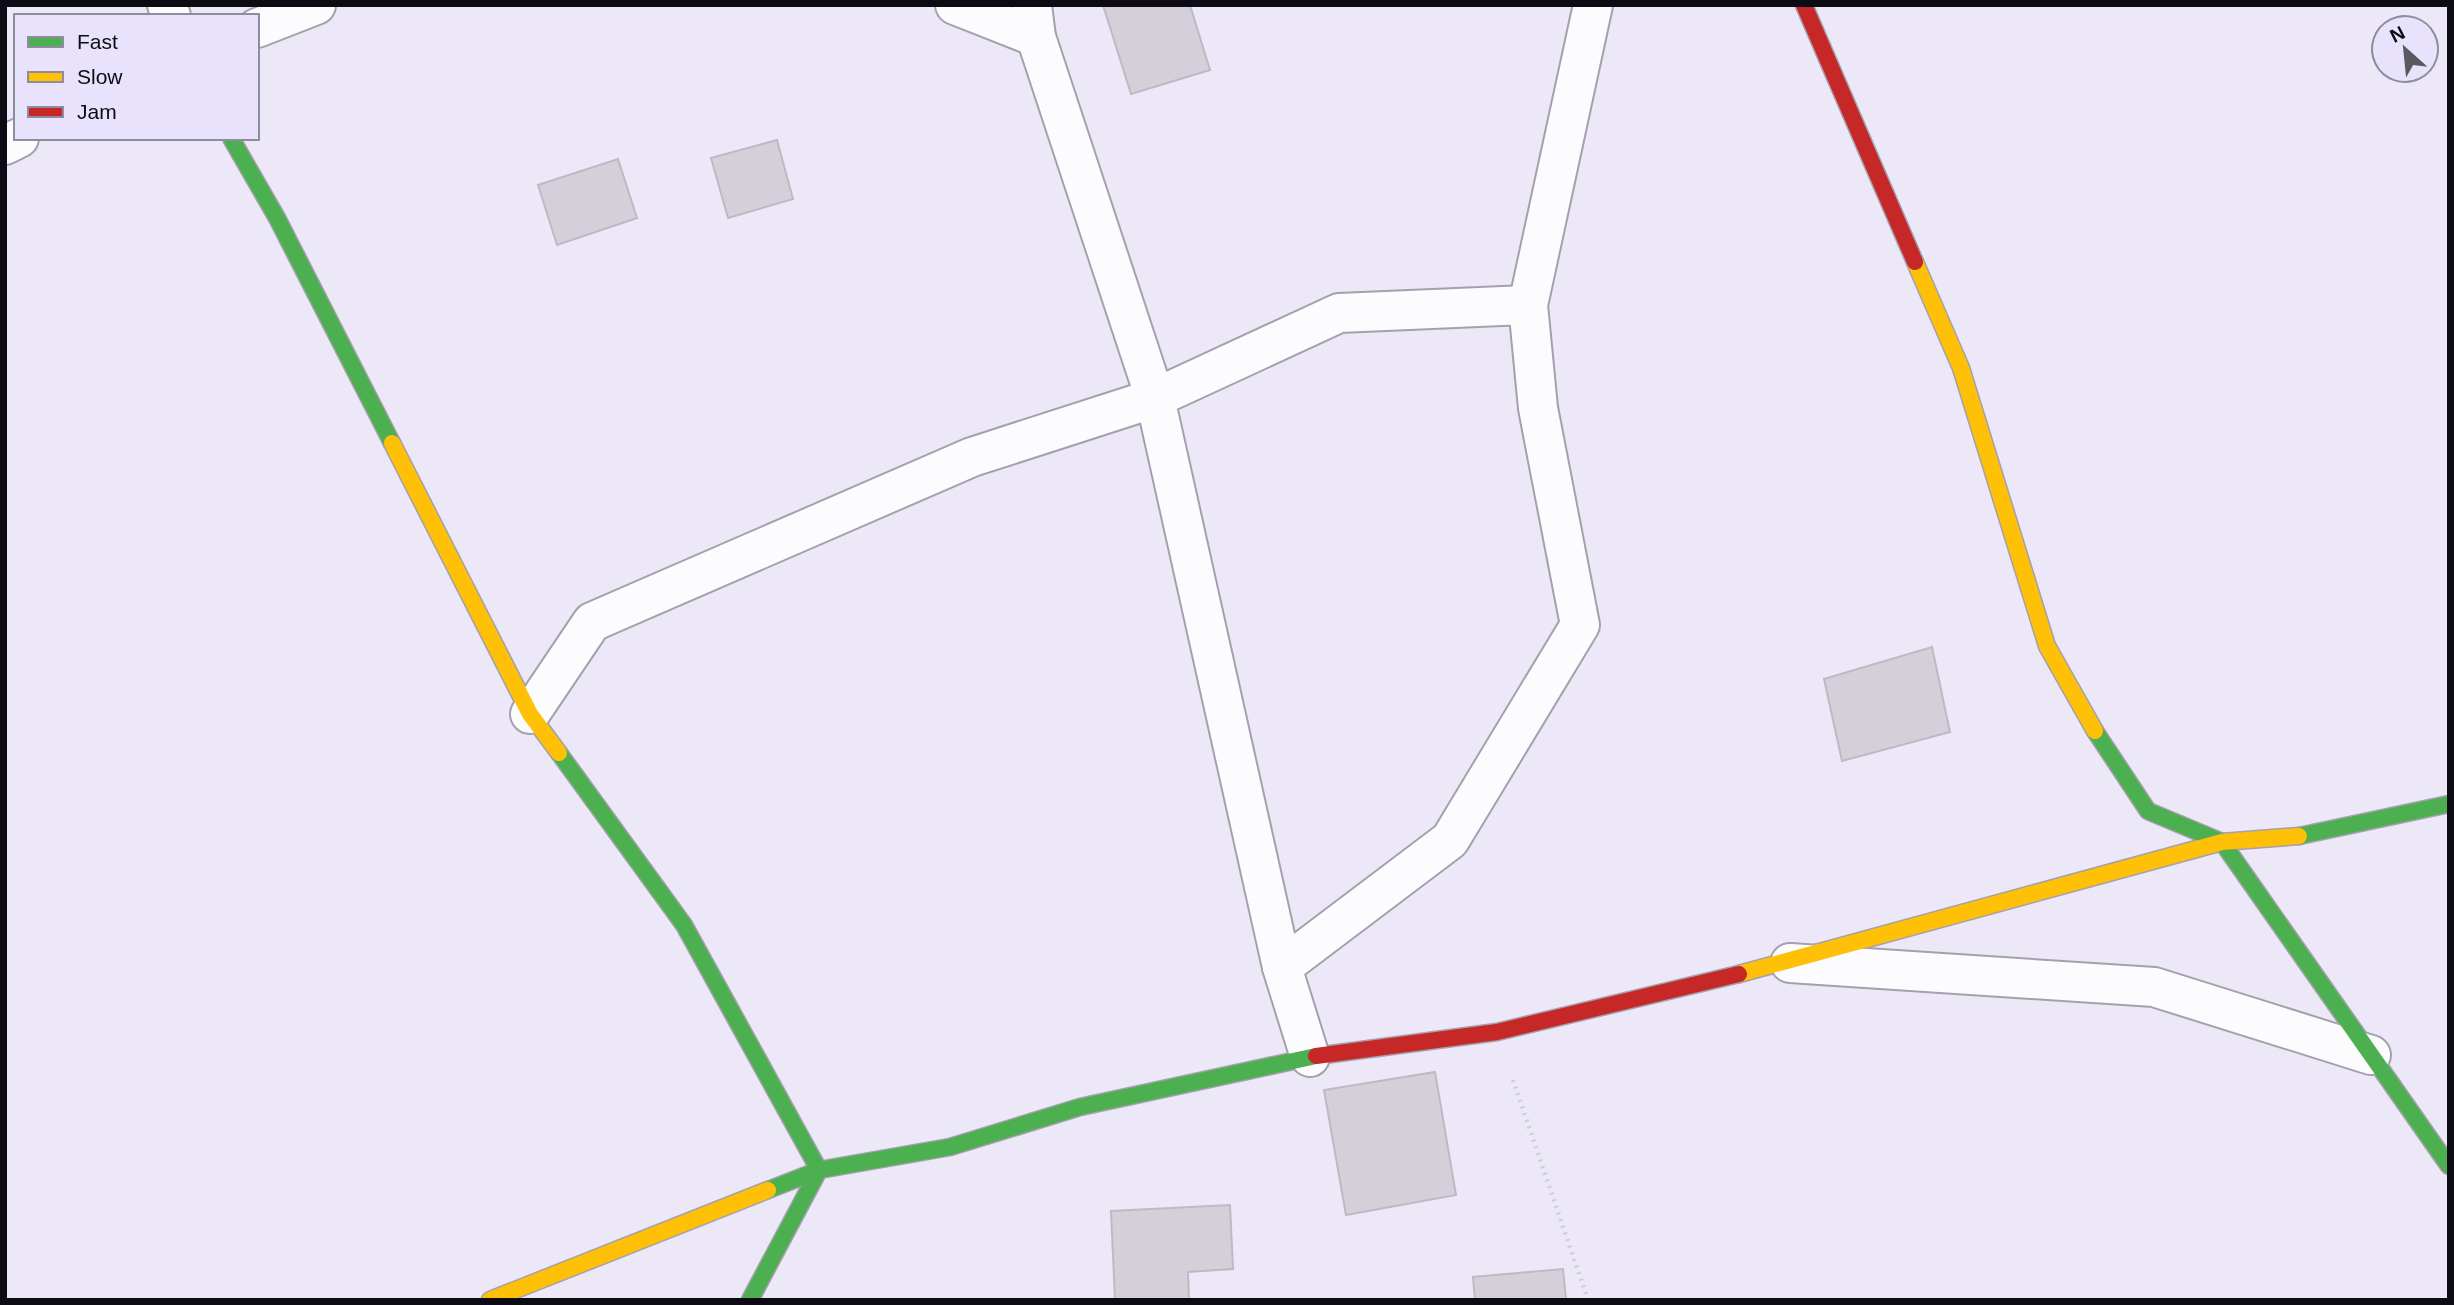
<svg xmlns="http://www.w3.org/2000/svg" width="2454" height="1305" viewBox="0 0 2454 1305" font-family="Arial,sans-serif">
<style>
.building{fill:#d5cfda;stroke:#beb9c4;stroke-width:2}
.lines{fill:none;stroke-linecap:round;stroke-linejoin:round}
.street-casing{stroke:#a4a0ac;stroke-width:42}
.fast-casing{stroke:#a4a0ac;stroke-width:19}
.slow-casing{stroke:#a4a0ac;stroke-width:19}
.jam-casing{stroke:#a4a0ac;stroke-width:19}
.path{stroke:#cfced3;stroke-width:4.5;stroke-dasharray:2 5;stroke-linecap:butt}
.street{stroke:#fcfcfe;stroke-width:38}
.fast{stroke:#4caf50;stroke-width:16}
.slow{stroke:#ffc107;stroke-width:16}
.jam{stroke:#c62828;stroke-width:16}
</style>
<rect width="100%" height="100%" fill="#ece8f7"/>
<g class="building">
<path d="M1103 5H1190L1210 70 1131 94Z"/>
<path d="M777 140 793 199 728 218 711 158Z"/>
<path d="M618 159 637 218 557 245 538 185Z"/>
<path d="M1932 647 1950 732 1842 761 1824 679Z"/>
<path d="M1435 1072 1456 1195 1346 1215 1324 1090Z"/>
<path d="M1230 1205 1233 1269 1188 1272 1189 1300H1115L1111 1211Z"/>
<path d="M1563 1269 1566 1300H1475L1473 1277Z"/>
</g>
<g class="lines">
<defs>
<g id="street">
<path d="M167 5 171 16"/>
<path d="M955 5 1036 37"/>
<path d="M1032 5 1036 37 1155 398 1282 967 1310 1057"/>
<path d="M257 28 316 5"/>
<path d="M5 145 19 138"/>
<path d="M530 714 592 622 972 457 1155 398 1339 313 1528 305"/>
<path d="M1790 963 2154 987 2371 1055"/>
<path d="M1282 967 1450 840 1580 625 1538 408 1528 305 1593 5"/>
</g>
<g id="fast">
<path d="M231 138 277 218 392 443"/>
<path d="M2095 731 2148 811 2222 842 2449 1166"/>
<path d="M559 753 684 925 819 1170 768 1190"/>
<path d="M2299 836 2449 804"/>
<path d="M750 1300 819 1170 950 1147 1080 1107 1316 1056"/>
</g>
<g id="slow">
<path d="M1915 262 1961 368 2047 646 2095 731"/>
<path d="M392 443 530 714 559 753"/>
<path d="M1739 974 2222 842 2299 836"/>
<path d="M490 1300 768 1190"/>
</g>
<g id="jam">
<path d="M1804 5 1915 262"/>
<path d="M1316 1056 1497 1032 1739 974"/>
</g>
</defs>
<use href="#street" class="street-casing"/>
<use href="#fast" class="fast-casing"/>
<use href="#slow" class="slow-casing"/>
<use href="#jam" class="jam-casing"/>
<path class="path" d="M1513 1080 1588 1300"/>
<use href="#street" class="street"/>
<use href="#fast" class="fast"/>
<use href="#slow" class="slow"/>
<use href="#jam" class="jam"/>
</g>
<rect width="2454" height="1305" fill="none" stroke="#0c0a12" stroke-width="14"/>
<rect x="14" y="14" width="245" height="126" fill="#e8e2fd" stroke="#908c9f" stroke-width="2"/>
<rect x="28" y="37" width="35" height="10" fill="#4caf50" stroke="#908c9f" stroke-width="2"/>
<text x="77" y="49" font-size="21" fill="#0c0a12">Fast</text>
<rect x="28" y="72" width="35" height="10" fill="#ffc107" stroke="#908c9f" stroke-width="2"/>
<text x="77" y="84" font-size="21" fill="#0c0a12">Slow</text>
<rect x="28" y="107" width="35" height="10" fill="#c62828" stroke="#908c9f" stroke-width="2"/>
<text x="77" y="119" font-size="21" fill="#0c0a12">Jam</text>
<g transform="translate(2405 49) rotate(333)"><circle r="33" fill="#e8e2fd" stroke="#908c9f" stroke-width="2"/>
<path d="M0-5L12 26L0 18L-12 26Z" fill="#5a5862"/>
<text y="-10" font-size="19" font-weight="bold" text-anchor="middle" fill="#0c0a12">N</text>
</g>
</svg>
